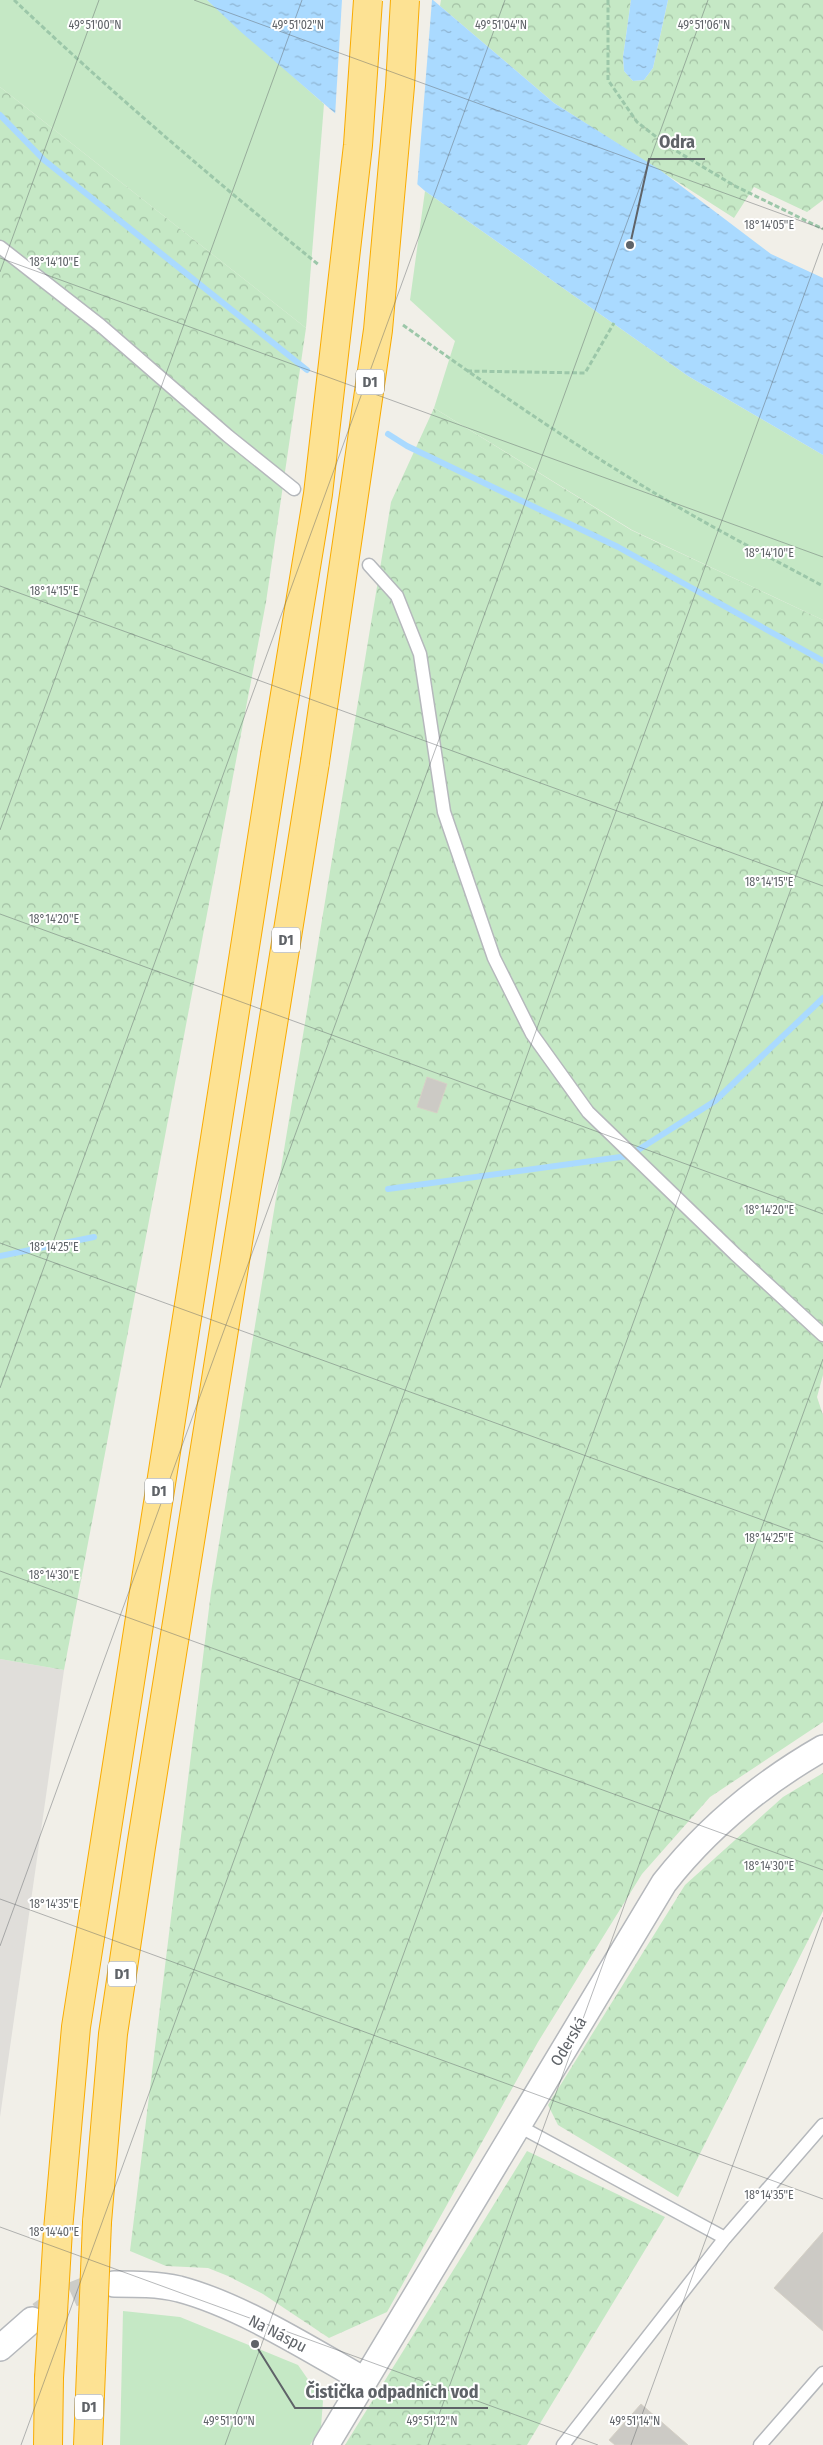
<svg xmlns="http://www.w3.org/2000/svg" width="823" height="2445" viewBox="0 0 823 2445" font-family="'Fira Sans Condensed',sans-serif">
<style>
.industrial{fill:#e0deda}
.grass{fill:#c5e8c5}
.forest{fill:url(#forest-crowns)}
.water{fill:url(#water-ripples)}
.pier{fill:#f1efe8}
.lines{fill:none;stroke-linecap:round;stroke-linejoin:round}
.stream{stroke:#aadaff;stroke-width:6}
.building{fill:#cccac5;stroke:#d6d1c6}
.minor-tunnel{stroke:#ccccc8;stroke-width:25;stroke-dasharray:25 12;stroke-linecap:butt}
.service-casing{stroke:#b5b8bc;stroke-width:15}
.minor-casing{stroke:#b5b8bc;stroke-width:28}
.motorway-casing{stroke:#f9ab00;stroke-width:30}
.path{stroke:#9cc7a9;stroke-width:3;stroke-dasharray:5 2.5;stroke-linecap:butt}
.service{stroke:#fff;stroke-width:12}
.minor{stroke:#fff;stroke-width:25}
.motorway{stroke:#fde293;stroke-width:28}
.motorway-bridge-casing{stroke:#f9ab00;stroke-width:30;stroke-linecap:butt}
.motorway-bridge{stroke:#fde293;stroke-width:28}
.ticks{fill:none;stroke:#5f6368;stroke-width:1;stroke-opacity:0.45}
.labels{text-anchor:middle;stroke-width:4;stroke-linejoin:round;paint-order:stroke}
.shield{fill:#fff;stroke:#8f9295;stroke-width:1}
.shield-label{font-size:15px;font-weight:bold;fill:#5f6368}
.street-label{font-size:16px;fill:#5f6368;stroke:#fff}
.ticks-label{font-size:12px;text-anchor:middle;fill:#5f6368;stroke:#fff;stroke-width:4;stroke-linejoin:round;paint-order:stroke}
.leader{fill:none;stroke:#5f6368;stroke-width:2}
.callout-dot{fill:#5f6368;stroke:#fff;stroke-width:2}
.callout-label{font-size:18px;text-anchor:middle;font-weight:bold;fill:#5f6368;stroke:#fff;stroke-width:4;stroke-linejoin:round;paint-order:stroke}
</style>
<defs>
<pattern id="forest-crowns" width="20" height="18" patternUnits="userSpaceOnUse" patternTransform="scale(1.25)"><rect width="20" height="18" fill="#c5e8c5"/><path d="M2 6a3 3 0 1 1 6 0M12 15a3 3 0 1 1 6 0" fill="none" stroke="#a3c0a4"/></pattern>
<pattern id="water-ripples" width="26" height="14" patternUnits="userSpaceOnUse" patternTransform="scale(1.25)"><rect width="26" height="14" fill="#aadaff"/><path d="M2 4q2-2 4 0t4 0M15 11q2-2 4 0t4 0" fill="none" stroke="#8eb4d2"/></pattern>
</defs>
<rect width="100%" height="100%" fill="#f1efe8"/>
<path class="industrial" d="M0 1659 64 1670 0 2117Z"/>
<g class="grass">
<path d="M0 0H207L324 104 306 328 0 87Z"/>
<path d="M425 191 688 376 823 455V620L632 530 434 408 455 341 410 300Z"/>
<path d="M123 2311 180 2317 298 2365 323 2401 321 2427 310 2445H120Z"/>
</g>
<g class="forest">
<path d="M441 0H631L623 57 624 71 633 81 644 80 653 68 668 0H823V200L807 212 754 187 734 218 554 103 440 6Z"/>
<path d="M0 87 306 328 266 602 64 1670 0 1659Z"/>
<path d="M434 408 631 530 823 620V1375L817 1397 823 1415V1722L710 1797 642 1874 538 2042 387 2312 329 2338 263 2294 228 2276 208 2268 166 2266 130 2251 211 1592 391 502Z"/>
<path d="M823 1773V1911L678 2197 558 2125 548 2105 685 1885 783 1797Z"/>
<path d="M527 2151 665 2217 527 2445H345Z"/>
</g>
<g class="water">
<path d="M207 0H433L554 103 660 170 771 254 823 278V455L688 376 425 191 241 32Z"/>
<path d="M631 0H668L653 68 644 80 633 81 624 71 623 57Z"/>
</g>
<path class="pier" d="M342 0H432L417 188 335 116Z"/>
<g class="lines">
<g class="stream">
<path d="M0 115 44 160 307 370"/>
<path d="M388 434 407 446 618 547 823 661"/>
<path d="M638 1150 715 1101 823 998"/>
<path d="M388 1189 628 1156"/>
<path d="M0 1256 94 1237"/>
</g>
</g>
<g class="building">
<path d="M427 1077 447 1084 437 1113 417 1107Z"/>
<path d="M823 2232V2331L774 2288Z"/>
<path d="M641 2404 688 2445H615L609 2440Z"/>
</g>
<g class="lines">
<path class="minor-tunnel" d="M40 2314C61 2298 86 2286 112 2284"/>
<defs>
<g id="service">
<path d="M0 247 100 325 228 436 294 489"/>
<path d="M369 565 397 596 420 654 444 812 494 958 532 1034 588 1112 735 1254 823 1335"/>
<path d="M517 2125 725 2238"/>
<path d="M563 2445 725 2238 823 2125"/>
<path d="M760 2445 823 2373"/>
</g>
<g id="minor">
<path d="M114 2284C136 2284 158 2284 179 2289 240 2305 309 2349 364 2380"/>
<path d="M0 2348 32 2320"/>
<path d="M326 2445 664 1883C708 1827 762 1783 823 1748"/>
</g>
<g id="motorway">
<path d="M97 2222 113 2034 141 1847 315 762"/>
<path d="M58 2230 76 2027 275 755"/>
<path d="M48 2445 49 2378"/>
<path d="M88 2445 91 2370"/>
</g>
</defs>
<use href="#service" class="service-casing"/>
<use href="#minor" class="minor-casing"/>
<use href="#motorway" class="motorway-casing"/>
<g class="path">
<path d="M14 0C112 93 214 180 319 265"/>
<path d="M608 0V80L637 122 668 146 735 186 823 229"/>
<path d="M403 325C499 394 597 461 699 519 740 542 782 564 823 586"/>
<path d="M467 371 585 373 614 323"/>
</g>
<use href="#service" class="service"/>
<use href="#minor" class="minor"/>
<use href="#motorway" class="motorway"/>
<defs>
<g id="motorway-bridge">
<path d="M275 755 318 494 358 145 368 0"/>
<path d="M315 762 378 330 400 86 405 0"/>
<path d="M91 2370 97 2222"/>
<path d="M49 2378 58 2230"/>
</g>
</defs>
<use href="#motorway-bridge" class="motorway-bridge-casing"/>
<use href="#motorway-bridge" class="motorway-bridge"/>
</g>
<path class="ticks" d="M194 0 823 229M0 258 823 557M0 272 99 0M0 586 823 886M0 830 302 0M0 914 823 1214M0 1243 823 1542M0 1388 505 0M0 1571 823 1870M0 1899 823 2199M0 1946 708 0M0 2227 598 2445M21 2445 823 243M225 2445 823 801M428 2445 823 1359M631 2445 823 1917"/>
<g class="labels">
<g class="shield">
<rect x="356" y="369.5" width="28" height="25" rx="4"/>
<rect x="272" y="927.5" width="28" height="25" rx="4"/>
<rect x="145" y="1478.5" width="28" height="25" rx="4"/>
<rect x="108" y="1961.5" width="28" height="25" rx="4"/>
<rect x="75" y="2394.5" width="28" height="25" rx="4"/>
</g>
<g class="shield-label">
<text x="370" y="387">D1</text>
<text x="286" y="945">D1</text>
<text x="159" y="1496">D1</text>
<text x="122" y="1979">D1</text>
<text x="89" y="2412">D1</text>
</g>
<g class="street-label">
<text transform="translate(568 2041) rotate(-59)" y="6">Oderská</text>
<text transform="translate(278 2333) rotate(27)" y="6">Na Náspu</text>
</g>
</g>
<g class="ticks-label">
<text x="95" y="29">49°51'00"N</text>
<text x="298" y="29">49°51'02"N</text>
<text x="501" y="29">49°51'04"N</text>
<text x="704" y="29">49°51'06"N</text>
<text x="769" y="229">18°14'05"E</text>
<text x="54" y="266">18°14'10"E</text>
<text x="769" y="557">18°14'10"E</text>
<text x="54" y="595">18°14'15"E</text>
<text x="769" y="886">18°14'15"E</text>
<text x="54" y="923">18°14'20"E</text>
<text x="769" y="1214">18°14'20"E</text>
<text x="54" y="1251">18°14'25"E</text>
<text x="769" y="1542">18°14'25"E</text>
<text x="54" y="1579">18°14'30"E</text>
<text x="769" y="1870">18°14'30"E</text>
<text x="54" y="1908">18°14'35"E</text>
<text x="769" y="2199">18°14'35"E</text>
<text x="54" y="2236">18°14'40"E</text>
<text x="229" y="2425">49°51'10"N</text>
<text x="432" y="2425">49°51'12"N</text>
<text x="635" y="2425">49°51'14"N</text>
</g>
<path class="leader" d="M630 245L649 159H705M255 2344L295 2408H488"/>
<g class="callout-dot">
<circle cx="630" cy="245" r="5"/>
<circle cx="255" cy="2344" r="5"/>
</g>
<g class="callout-label">
<text x="677" y="148">Odra</text>
<text x="392" y="2398">Čistička odpadních vod</text>
</g>
</svg>
